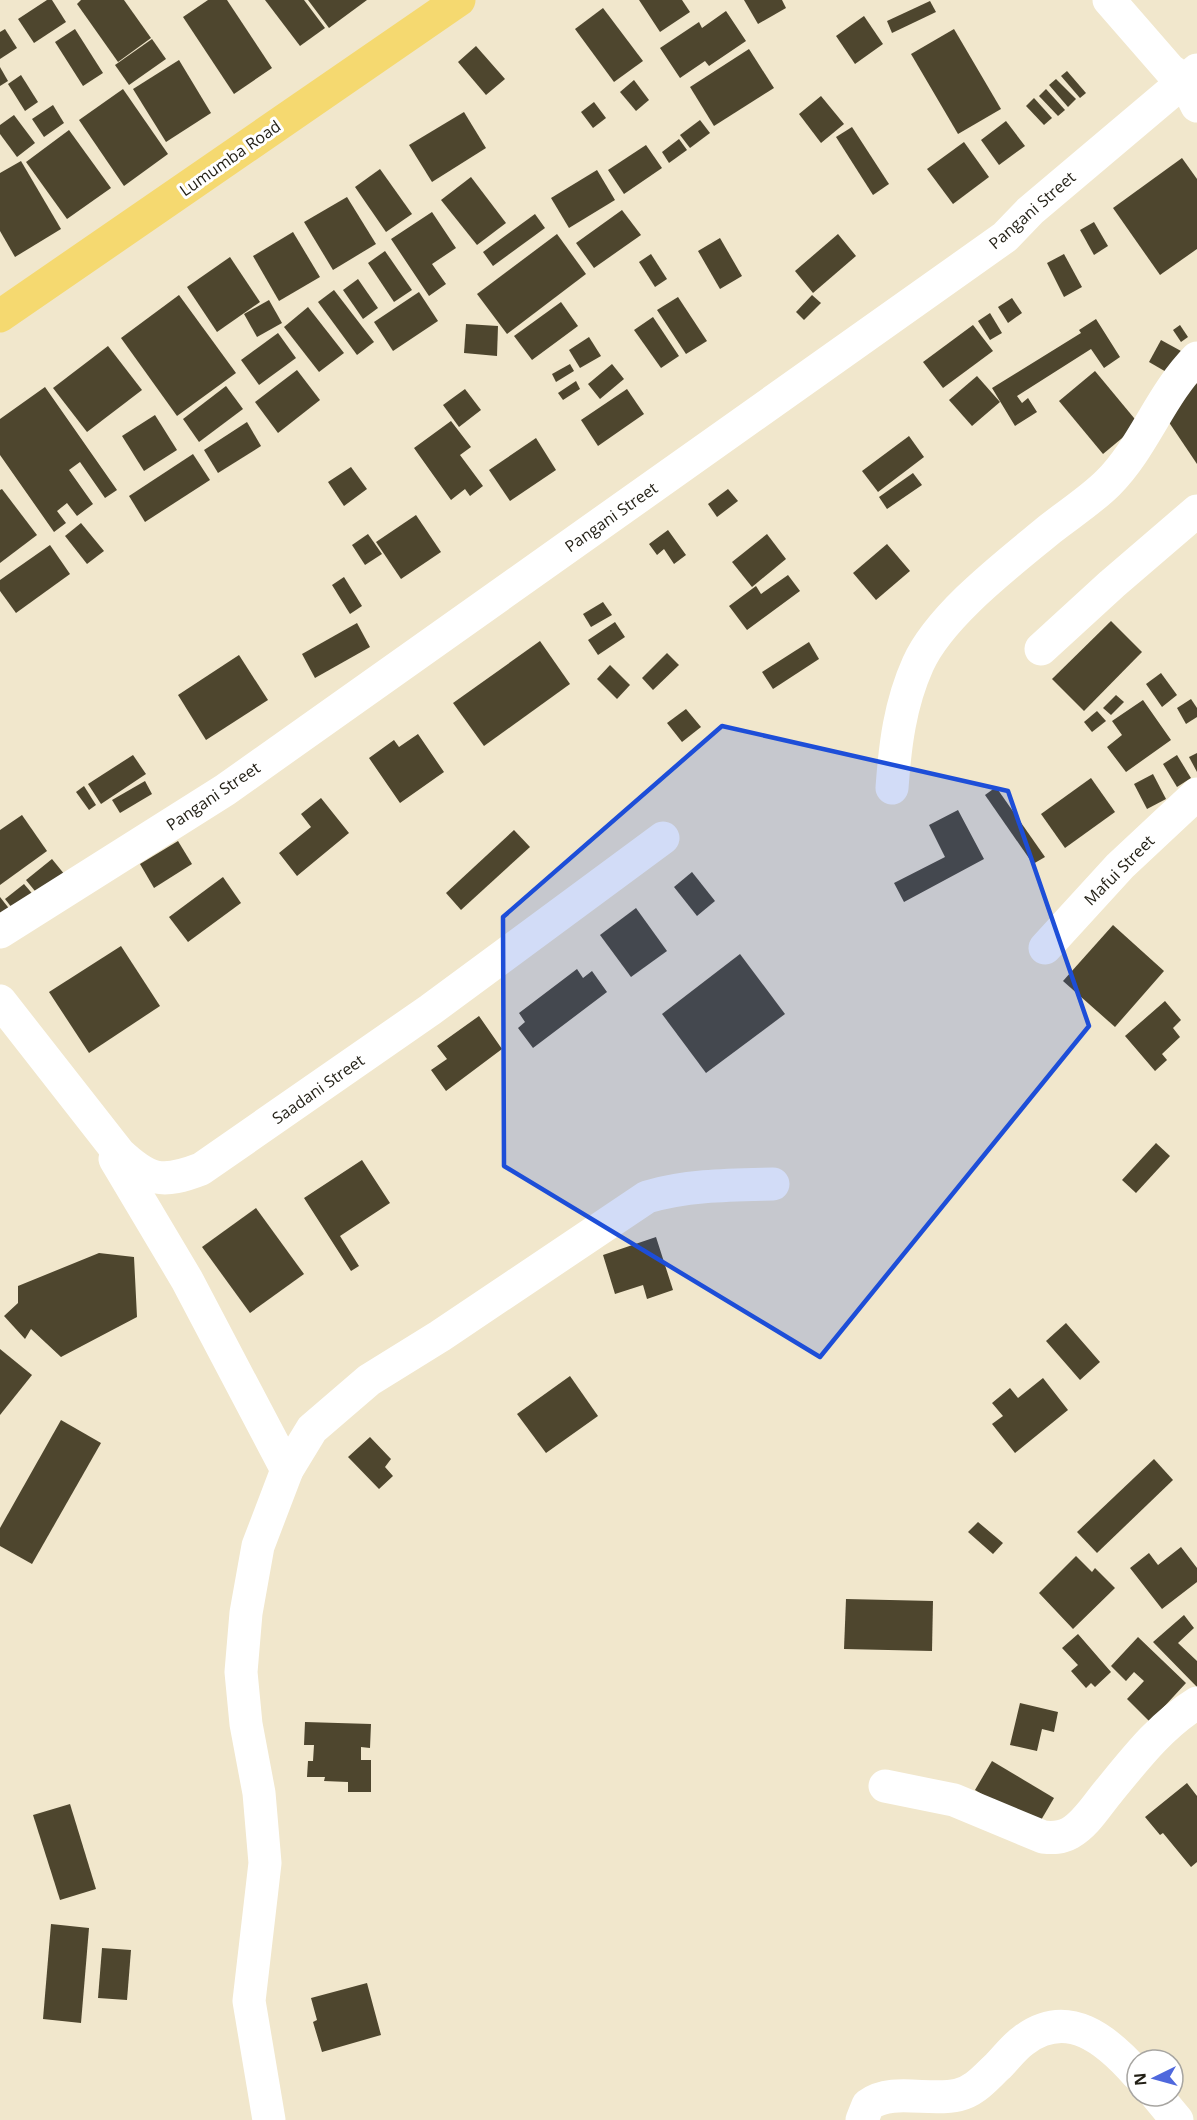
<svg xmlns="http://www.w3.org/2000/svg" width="1197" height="2120" viewBox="0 0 1197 2120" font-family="'Open Sans',sans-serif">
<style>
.building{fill:#4e462e}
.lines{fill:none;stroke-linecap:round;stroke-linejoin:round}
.minor{stroke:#fff;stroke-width:33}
.major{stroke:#f5d970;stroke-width:33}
.marked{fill:#1d4ed8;fill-opacity:0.2;stroke:#1d4ed8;stroke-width:4.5;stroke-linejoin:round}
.labels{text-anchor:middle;stroke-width:6;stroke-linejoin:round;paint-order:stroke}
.street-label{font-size:16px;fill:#221f15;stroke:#fff}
</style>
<rect width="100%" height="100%" fill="#f1e7cc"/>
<g class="building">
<path d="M47 0H52L66 22 34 43 18 19Z"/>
<path d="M81 0H124L151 38 118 62 77 4Z"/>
<path d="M208 0H227L272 68 234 94 183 17Z"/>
<path d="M265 0H304L325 28 300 46Z"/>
<path d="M308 0H367L329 28Z"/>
<path d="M639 0H682L690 12 660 32Z"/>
<path d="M744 0H782L786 8 758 24Z"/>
<path d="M930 1 936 12 892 33 887 21Z"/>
<path d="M603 8 643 61 614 82 575 29Z"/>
<path d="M726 11 746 41 709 66 705 61 680 78 660 48 699 22 702 28Z"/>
<path d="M864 16 883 44 855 64 836 36Z"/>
<path d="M5 29 17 48 0 59V32Z"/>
<path d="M75 29 103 73 83 86 55 42Z"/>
<path d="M954 29 1001 109 958 134 911 54Z"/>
<path d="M152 39 166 59 129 85 115 65Z"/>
<path d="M476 46 505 79 486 95 458 62Z"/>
<path d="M749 49 774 88 714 126 690 87Z"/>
<path d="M179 60 211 113 166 142 133 89Z"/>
<path d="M0 67 8 81 0 86Z"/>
<path d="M1067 71 1086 93 1080 98 1061 76Z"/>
<path d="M21 75 38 102 25 111 8 84Z"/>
<path d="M1056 79 1076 99 1068 107 1049 85Z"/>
<path d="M634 80 649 100 636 111 620 92Z"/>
<path d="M123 89 168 154 124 186 79 120Z"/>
<path d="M1046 89 1065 110 1058 116 1039 96Z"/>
<path d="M821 96 844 124 821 143 799 114Z"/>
<path d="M1034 98 1052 118 1044 125 1026 106Z"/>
<path d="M594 102 606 118 593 128 581 112Z"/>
<path d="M53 105 64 123 44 137 32 119Z"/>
<path d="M464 112 486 148 432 182 409 145Z"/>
<path d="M14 115 35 143 17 157 0 134V125Z"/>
<path d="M700 120 710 133 690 148 680 135Z"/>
<path d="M1006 121 1025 146 999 165 981 140Z"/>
<path d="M852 127 889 184 873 195 836 137Z"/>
<path d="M69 130 111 188 67 219 26 162Z"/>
<path d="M679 139 687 150 669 163 662 152Z"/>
<path d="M964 142 989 177 953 204 927 169Z"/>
<path d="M646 145 662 168 624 194 608 170Z"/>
<path d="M1182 158 1197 179V249L1160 275 1113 208Z"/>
<path d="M21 161 61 229 15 257 0 231V173Z"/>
<path d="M380 169 412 214 386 232 355 187Z"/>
<path d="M597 170 615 200 569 228 551 198Z"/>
<path d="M471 177 506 223 477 245 441 200Z"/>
<path d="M347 197 376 244 333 270 304 222Z"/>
<path d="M622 210 641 235 594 268 576 243Z"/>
<path d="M432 212 456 248 432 264 446 284 429 296 391 239Z"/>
<path d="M535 214 545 228 493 266 483 252Z"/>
<path d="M1094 222 1108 246 1094 255 1080 230Z"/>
<path d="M293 232 320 277 279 301 253 256Z"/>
<path d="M557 234 586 274 507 334 477 294Z"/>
<path d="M838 234 856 256 813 293 795 271Z"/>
<path d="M720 238 742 276 720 289 698 251Z"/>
<path d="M385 251 412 290 394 302 368 263Z"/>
<path d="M651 254 667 279 655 287 639 262Z"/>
<path d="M1064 254 1082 287 1064 297 1047 263Z"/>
<path d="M230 257 260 302 217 332 187 287Z"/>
<path d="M358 279 378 308 363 319 343 290Z"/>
<path d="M334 290 374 342 357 355 318 302Z"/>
<path d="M419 292 438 321 393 351 374 322Z"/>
<path d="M179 295 236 373 177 416 121 338Z"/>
<path d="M812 295 821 303 804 320 796 312Z"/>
<path d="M678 297 707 341 686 354 657 310Z"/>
<path d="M1012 298 1022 313 1008 323 998 307Z"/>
<path d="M269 300 282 323 257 337 244 314Z"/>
<path d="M561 302 578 326 532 360 514 336Z"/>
<path d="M308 307 344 353 319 372 284 327Z"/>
<path d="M990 313 1002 333 990 340 978 321Z"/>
<path d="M653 317 679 356 661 368 634 330Z"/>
<path d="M1096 319 1120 357 1104 368 1091 349 1017 396 1022 403 1028 398 1037 412 1015 426 992 388 1081 333 1079 330Z"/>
<path d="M466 324 498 326 497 356 464 353Z"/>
<path d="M973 325 993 351 943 388 923 362Z"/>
<path d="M1180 325 1188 337 1181 342 1173 330Z"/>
<path d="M278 333 296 358 259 385 241 360Z"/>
<path d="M589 337 601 356 580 368 569 350Z"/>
<path d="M1161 340 1181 351 1168 373 1149 362Z"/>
<path d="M108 346 142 390 87 432 53 388Z"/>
<path d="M570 364 574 371 556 382 552 374Z"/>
<path d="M612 364 624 379 600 399 588 384Z"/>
<path d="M297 370 320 400 278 433 255 402Z"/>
<path d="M1095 371 1139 424 1103 454 1059 401Z"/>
<path d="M977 376 1000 402 972 426 949 400Z"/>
<path d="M576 381 580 389 563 400 558 393Z"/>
<path d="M1197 383V464L1160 409Z"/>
<path d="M226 386 243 409 199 442 183 419Z"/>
<path d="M45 387 117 490 105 498 80 462 69 470 93 504 77 516 67 503 57 511 66 523 54 532 0 455V419Z"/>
<path d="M465 389 481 410 459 427 443 405Z"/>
<path d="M627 389 644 414 598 446 581 420Z"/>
<path d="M155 415 177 450 144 471 122 436Z"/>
<path d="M451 421 471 447 460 455 483 486 470 496 465 489 451 500 414 448Z"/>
<path d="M247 422 261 446 218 473 204 450Z"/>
<path d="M909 436 924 457 878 492 862 471Z"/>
<path d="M536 438 556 470 510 501 489 470Z"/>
<path d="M193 454 210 480 145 522 129 496Z"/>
<path d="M351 467 367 489 344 506 328 482Z"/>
<path d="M913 473 922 485 887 509 879 497Z"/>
<path d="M2 489 37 535 0 563V490Z"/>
<path d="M728 489 738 501 717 517 708 504Z"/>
<path d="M416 515 441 552 401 579 376 542Z"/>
<path d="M81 523 104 551 87 564 65 536Z"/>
<path d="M668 530 686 555 674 564 664 549 657 555 649 544Z"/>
<path d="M368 534 382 554 365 565 352 545Z"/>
<path d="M767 534 786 559 752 587 732 562Z"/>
<path d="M887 544 910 571 876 600 853 573Z"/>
<path d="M50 545 70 574 16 613 0 591V580Z"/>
<path d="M788 575 800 591 747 630 729 606 756 586 761 594Z"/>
<path d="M344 577 362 606 350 614 332 585Z"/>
<path d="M603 602 612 615 591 627 583 614Z"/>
<path d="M1111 621 1142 652 1084 711 1052 679Z"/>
<path d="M615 622 625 637 598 655 588 640Z"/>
<path d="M357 623 370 647 315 678 302 654Z"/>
<path d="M540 641 570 684 484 746 453 703Z"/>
<path d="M809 642 819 659 773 689 762 672Z"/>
<path d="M667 653 679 665 653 690 642 678Z"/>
<path d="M239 655 268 700 206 740 178 695Z"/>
<path d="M610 665 630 685 617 699 597 679Z"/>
<path d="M1161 673 1177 695 1162 707 1146 684Z"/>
<path d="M1116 695 1124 702 1111 715 1103 708Z"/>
<path d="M1191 699 1197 708V717L1186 724 1177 708Z"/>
<path d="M1143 700 1171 740 1126 772 1107 747 1122 735 1112 721Z"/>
<path d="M686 709 701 727 682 742 667 723Z"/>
<path d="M1097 711 1106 721 1092 732 1084 722Z"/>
<path d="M418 734 444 772 400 803 369 758 394 740 399 747Z"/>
<path d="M1197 753V772L1189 757Z"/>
<path d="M133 755 146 774 101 804 88 784Z"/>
<path d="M1177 755 1191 778 1177 787 1163 764Z"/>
<path d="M1153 774 1166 799 1147 809 1134 784Z"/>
<path d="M1091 778 1115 812 1065 848 1041 814Z"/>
<path d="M145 781 152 794 120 813 112 800Z"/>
<path d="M84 786 96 805 89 810 76 792Z"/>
<path d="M996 787 1045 857 1033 864 985 795Z"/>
<path d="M321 798 349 833 297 876 279 853 311 827 301 814Z"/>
<path d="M958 810 984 859 904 902 894 883 945 857 929 825Z"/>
<path d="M22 815 47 851 0 885V830Z"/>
<path d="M514 830 530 847 461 910 446 893Z"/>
<path d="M178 841 192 864 154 888 140 864Z"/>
<path d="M52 859 65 875 39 896 26 880Z"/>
<path d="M692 872 715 901 697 916 674 887Z"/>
<path d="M223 877 241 903 188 942 169 917Z"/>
<path d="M24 884 36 898 16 913 5 899Z"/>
<path d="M0 897 11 911 0 919Z"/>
<path d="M636 908 667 951 631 977 600 935Z"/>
<path d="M1113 925 1164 971 1115 1027 1063 981Z"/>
<path d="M121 946 160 1006 89 1053 49 992Z"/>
<path d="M740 954 785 1014 706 1073 662 1014Z"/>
<path d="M577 969 583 978 592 971 607 992 533 1048 518 1028 525 1022 519 1013Z"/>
<path d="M1165 1001 1181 1020 1173 1028 1180 1037 1162 1054 1167 1060 1155 1071 1125 1036Z"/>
<path d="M479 1016 502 1049 446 1091 431 1070 447 1059 437 1046Z"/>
<path d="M1156 1143 1170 1156 1136 1193 1122 1180Z"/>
<path d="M362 1160 390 1203 340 1236 359 1266 351 1271 304 1198Z"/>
<path d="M256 1208 304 1274 250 1313 202 1247Z"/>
<path d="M656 1237 673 1290 647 1299 643 1285 615 1294 603 1255Z"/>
<path d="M99 1253 134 1257 137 1317 61 1357 31 1329 25 1339 4 1316 18 1303V1286Z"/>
<path d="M1066 1323 1100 1362 1080 1380 1046 1341Z"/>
<path d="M0 1349 32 1375 0 1415Z"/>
<path d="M570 1376 598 1416 546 1453 517 1414Z"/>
<path d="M1043 1378 1068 1410 1015 1453 992 1424 1003 1416 992 1403 1010 1388 1018 1398Z"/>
<path d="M61 1420 101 1443 32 1564 0 1546V1528Z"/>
<path d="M370 1437 391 1459 385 1467 393 1476 379 1489 348 1457Z"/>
<path d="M1154 1459 1173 1480 1097 1553 1077 1532Z"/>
<path d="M978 1522 1003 1543 993 1554 968 1532Z"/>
<path d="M1181 1547 1197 1568V1582L1162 1609 1130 1568 1149 1553 1158 1565Z"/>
<path d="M1076 1556 1092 1572 1095 1568 1115 1588 1073 1629 1039 1593Z"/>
<path d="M846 1599 933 1601 932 1651 844 1649Z"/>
<path d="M1184 1615 1194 1628 1178 1643 1197 1661V1687L1153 1642Z"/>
<path d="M1078 1634 1111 1672 1095 1687 1091 1683 1086 1688 1071 1671 1078 1665 1062 1648Z"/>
<path d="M1138 1637 1186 1683 1150 1722 1127 1699 1144 1681 1134 1672 1126 1681 1111 1666Z"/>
<path d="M1020 1703 1058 1712 1054 1732 1042 1729 1037 1751 1010 1745Z"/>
<path d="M305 1722 371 1724 370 1748 361 1747V1760H371V1792H348V1782L324 1781 325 1777H307L308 1761H313L314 1745H304Z"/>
<path d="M992 1761 1054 1798 1037 1827 975 1790Z"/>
<path d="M1187 1783 1197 1796V1862L1191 1867 1163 1833 1160 1835 1145 1817Z"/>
<path d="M70 1804 96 1889 60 1900 33 1815Z"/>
<path d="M51 1924 89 1928 81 2023 43 2019Z"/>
<path d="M102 1948 131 1950 127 2000 98 1998Z"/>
<path d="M367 1983 381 2035 322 2052 313 2022 317 2020 311 1998Z"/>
</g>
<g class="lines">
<g class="minor">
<path d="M1109 0 1170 70 1184 80 1197 106"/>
<path d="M1041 649 1112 584 1197 511"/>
<path d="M892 788C895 745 900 704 918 664 940 615 1009 563 1050 529 1069 514 1091 500 1108 483 1144 447 1160 395 1197 358"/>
<path d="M0 932 225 790 1005 237 1030 211 1197 70"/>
<path d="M1045 948 1120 866 1197 794"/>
<path d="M0 1001 119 1153C149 1181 162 1184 201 1169L430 1010 663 838"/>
<path d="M115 1159 187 1280 287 1470"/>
<path d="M885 1786 954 1800 1043 1837C1053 1838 1061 1838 1070 1833 1086 1824 1097 1805 1108 1792 1135 1759 1161 1725 1197 1703"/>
<path d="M1157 2096 1177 2120"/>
<path d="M269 2120 249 2001 265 1863 259 1793 246 1724 241 1672 246 1613 258 1546 287 1470 312 1429 369 1380 440 1336 647 1197C687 1185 731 1185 773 1184"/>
<path d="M862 2120 868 2105C892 2087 930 2102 958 2095 975 2091 985 2078 998 2066 1006 2058 1014 2047 1024 2040 1068 2007 1107 2040 1137 2074"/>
</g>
<path class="major" d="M0 316 459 0"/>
</g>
<path class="marked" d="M722 726 1008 791 1089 1026 820 1357 504 1166 503 917Z"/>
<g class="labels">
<g class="street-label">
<text transform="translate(230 158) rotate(-35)" y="6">Lumumba Road</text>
<text transform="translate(1032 210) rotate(-41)" y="6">Pangani Street</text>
<text transform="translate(611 517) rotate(-35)" y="6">Pangani Street</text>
<text transform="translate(213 796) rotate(-34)" y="6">Pangani Street</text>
<text transform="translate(1119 870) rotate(-45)" y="6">Mafui Street</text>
<text transform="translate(318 1089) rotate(-35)" y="6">Saadani Street</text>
</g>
</g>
<g transform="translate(1155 2078) rotate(265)"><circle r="28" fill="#ffffff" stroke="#a7a5a1" stroke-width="1.5"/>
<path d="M0-4.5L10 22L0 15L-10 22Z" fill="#4f68dd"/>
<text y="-9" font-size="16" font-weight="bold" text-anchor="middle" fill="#221f15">N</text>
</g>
</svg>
